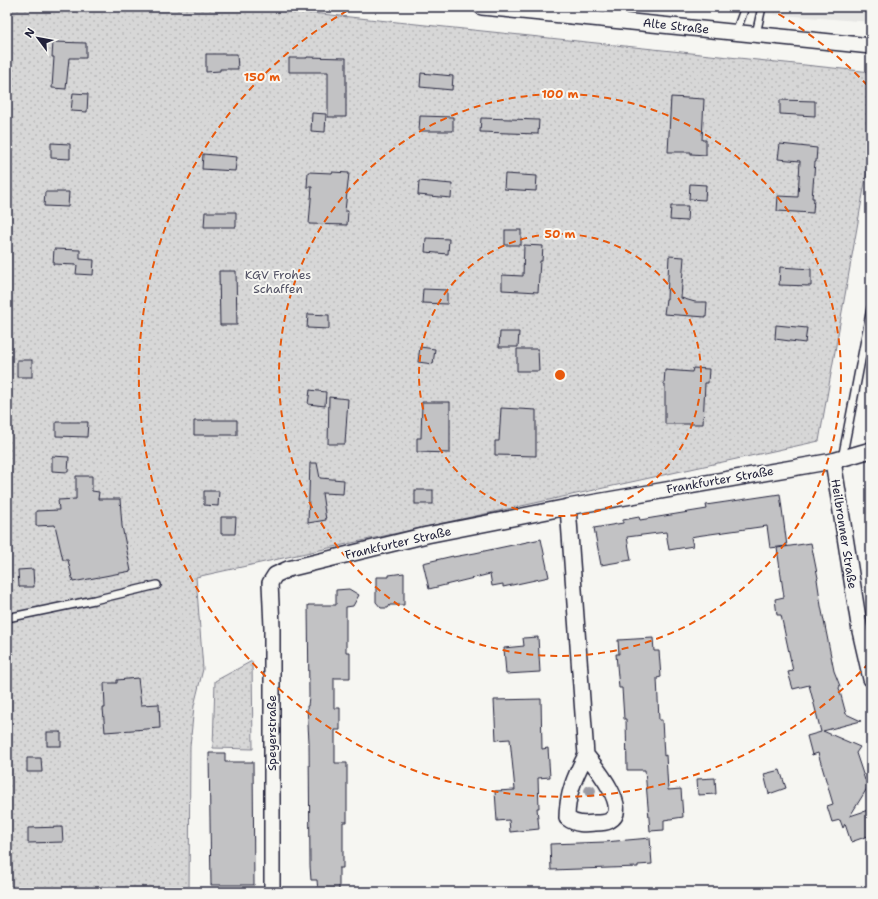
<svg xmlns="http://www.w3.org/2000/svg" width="878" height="899" viewBox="0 0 878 899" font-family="'Shantell Sans',sans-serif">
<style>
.built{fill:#e6e6e4}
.green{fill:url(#green-dots);stroke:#7c7c89}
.building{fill:#c2c2c4;stroke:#22223b}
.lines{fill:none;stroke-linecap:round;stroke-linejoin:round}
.lane-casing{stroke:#22223b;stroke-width:10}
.street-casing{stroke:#22223b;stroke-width:18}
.lane{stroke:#f6f6f2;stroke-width:7}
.street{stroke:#f6f6f2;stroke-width:15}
.tree{fill:#9a9aa3}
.ring{fill:none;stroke:#e8590c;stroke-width:2;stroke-dasharray:7 5}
.labels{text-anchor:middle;stroke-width:4;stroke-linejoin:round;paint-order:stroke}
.street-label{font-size:12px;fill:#22223b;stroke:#f6f6f2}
.park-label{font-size:12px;fill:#4f4f62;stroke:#f6f6f2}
.centre{fill:#e8590c;stroke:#f6f6f2;stroke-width:2}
.ring-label{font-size:12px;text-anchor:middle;font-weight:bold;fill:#e8590c;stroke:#f6f6f2;stroke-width:4;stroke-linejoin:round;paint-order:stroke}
</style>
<defs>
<pattern id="green-dots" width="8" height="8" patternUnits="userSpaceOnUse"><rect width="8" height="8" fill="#d7d7d7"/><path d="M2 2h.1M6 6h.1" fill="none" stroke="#b8b8b9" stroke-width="1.8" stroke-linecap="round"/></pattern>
</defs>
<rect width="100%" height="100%" fill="#f6f6f2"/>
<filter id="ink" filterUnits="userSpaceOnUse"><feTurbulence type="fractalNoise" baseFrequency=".025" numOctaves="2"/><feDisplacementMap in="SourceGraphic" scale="8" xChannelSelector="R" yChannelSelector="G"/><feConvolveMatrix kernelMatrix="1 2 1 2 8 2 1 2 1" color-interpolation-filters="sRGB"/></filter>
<g filter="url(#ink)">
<path class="built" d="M680 7H871V22Z"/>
<g class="green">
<path d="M7 7H255L871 72V149L819 441 196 577 203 669 194 706 190 746 189 892H7Z"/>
<path d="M252 661 253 749 213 748 215 681Z"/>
</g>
<g class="building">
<path d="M53 42 86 43V58H69L66 89 52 88 54 57H52Z"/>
<path d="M206 54H237L238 69H220V71L206 72Z"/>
<path d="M307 57 346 58V117H328V72H289V58H307Z"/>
<path d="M421 73 453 76 452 90 420 87Z"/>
<path d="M73 93 88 94 87 112 71 111Z"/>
<path d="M671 97 704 99 702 140H706V155L691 154V152H668Z"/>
<path d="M780 100 815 101V116L780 114Z"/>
<path d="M312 113 326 114 325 132 311 131Z"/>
<path d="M420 116 453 117V131H419Z"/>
<path d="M481 118 539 120 538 134 480 132Z"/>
<path d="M51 143 70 144V159L51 158Z"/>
<path d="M780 144 817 148 816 162H815L812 198H814L813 213 777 211 778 196 798 197 800 161 778 159Z"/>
<path d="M203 154 237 157 235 171 202 169Z"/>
<path d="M308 172 332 173V172L349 173 345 211H348L347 225 309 224 312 187H307Z"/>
<path d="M505 174 537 176 536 191 504 189Z"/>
<path d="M419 181 452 184 451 198 418 195Z"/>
<path d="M690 184 706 185 705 200 689 199Z"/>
<path d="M45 192H69L68 207 44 206Z"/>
<path d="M671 206H688L687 221 670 220Z"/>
<path d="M205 212H236V227H204Z"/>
<rect x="505" y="230" width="16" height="15"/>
<path d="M426 238 449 239 448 254 425 252Z"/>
<path d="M524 245 543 246 542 261H540L538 292 502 290V275L523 276Z"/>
<path d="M54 249 80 250V259L94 260 93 275 76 274 77 265 53 264Z"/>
<path d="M669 256 684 257 681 298 695 302H707L706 317 664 314 666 299H667Z"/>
<path d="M780 267 811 269V286L779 285Z"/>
<path d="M219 271H236L237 325H220Z"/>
<path d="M423 289 447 290V304L422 303Z"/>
<path d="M308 314 329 315V329L307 328Z"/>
<path d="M776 325 807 328 805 343 775 339Z"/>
<path d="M500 332H519L518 347H499Z"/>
<path d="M420 347 435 349 433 364 418 362Z"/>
<path d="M517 349H538L539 371H517Z"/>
<rect x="17" y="360" width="15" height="17"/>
<path d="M693 368 709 369 708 383H705L703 424H665V384H664L665 370 692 372Z"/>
<path d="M310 390 326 392 325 406 308 404Z"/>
<path d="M329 397 348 399 345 444H328Z"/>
<path d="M422 402H450V453L417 452V438H421Z"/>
<path d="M501 408 536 410V456L495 455V441H499Z"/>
<path d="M204 420H237V435H194V421H203Z"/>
<path d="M56 422H88L87 437 56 436Z"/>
<path d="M52 456 69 457 68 472 52 471Z"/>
<path d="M310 463H317L320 478 344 480 343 494 322 493 326 520 308 523Z"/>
<path d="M76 476H92V491L99 492 98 499H120L122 526 131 571 73 582 68 560H63L55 525 36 526V511L59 510 58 500 76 499Z"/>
<rect x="415" y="490" width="18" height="14"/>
<path d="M204 491H219L218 506 204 505Z"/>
<path d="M780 494 787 546 770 548 767 526 696 536 691 537 693 546 669 550 666 532 627 537 631 560 601 565 594 528 623 523V520L639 517 640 520 707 509 706 505Z"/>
<path d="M221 517H236L235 534H221Z"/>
<path d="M541 539 549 577 503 587V584L492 586 490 574 429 589 423 563 453 556V557L475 553Z"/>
<path d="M811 543 818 578 817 579 821 606 834 671 840 686 839 688 846 714 861 721 823 731 860 747 856 753 865 780 871 782 850 816 871 809V835L851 842 845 824 843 828 840 820 832 822 827 806 833 804 818 753 812 755 807 736 821 732 815 708 809 685 793 689 788 672 793 671 781 615H777L775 599 784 597 777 548Z"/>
<path d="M33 569 34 587H19L18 570Z"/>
<path d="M404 573V605H390L388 608H381L376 602V577H389V575Z"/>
<path d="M349 589 359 595 353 606 346 607V652H350V678H334V708H340V730H335V763H347V822H343V868H339V892H318L317 880H311L310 866 309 742 307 706H308L309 696 308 605H336V590Z"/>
<path d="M538 637 540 672 506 674 504 648 524 646 523 638Z"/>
<path d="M653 638 654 651H659L661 677 657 678 659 720H662L664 756 666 755 668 790 681 789 683 817 664 820V830L650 831 645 770H627L626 719H624L622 688H619L616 654H619L618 640Z"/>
<path d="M138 678 141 705 159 704 160 728 105 732 103 708H105L104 683H117V680Z"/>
<path d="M541 699 542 749 548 748 550 777 538 778 539 808H537L539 829 510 832 509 820 497 821 495 791 515 790 510 739 496 740 494 700Z"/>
<rect x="47" y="732" width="14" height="14"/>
<path d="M209 753H225V762H253L254 885H211Z"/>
<path d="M27 758H41L42 772H27Z"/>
<path d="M780 770 786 788 769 794 764 774Z"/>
<path d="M715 778 716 794 698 795 697 779Z"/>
<path d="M62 827 63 842 28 843V828Z"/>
<path d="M650 838 652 864 638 865V867L551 870 550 844 605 842Z"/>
</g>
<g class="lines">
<defs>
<g id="lane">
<path d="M619 21 620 7"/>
<path d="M736 32 745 7"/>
<path d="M756 34 762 7"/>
<path d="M842 459 871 308"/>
<path d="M7 618 94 600 157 585"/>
</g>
<g id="street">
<path d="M482 7 871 46"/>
<path d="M833 461 860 631 871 679"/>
<path d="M568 507 586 755C575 776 567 794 567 818 576 825 585 824 596 823 600 823 605 823 609 821 632 810 595 766 586 755"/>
<path d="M272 892V627L270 583 275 575 288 569 427 535 568 507 833 461 871 450"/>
</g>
</defs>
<use href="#lane" class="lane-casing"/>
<use href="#street" class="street-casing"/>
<use href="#lane" class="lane"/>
<use href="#street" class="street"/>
</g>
<circle class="tree" cx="590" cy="791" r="6"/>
</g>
<g class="ring">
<circle cx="560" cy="375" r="141"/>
<circle cx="560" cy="375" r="281"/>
<path d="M869 663A422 422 0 1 1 352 8M768 8A422 422 0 0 1 869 87"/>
</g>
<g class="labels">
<g class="street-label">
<text transform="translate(676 26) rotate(6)" y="4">Alte Straße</text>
<text transform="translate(720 480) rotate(-10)" y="4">Frankfurter Straße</text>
<text transform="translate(844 534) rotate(81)" y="4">Heilbronner Straße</text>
<text transform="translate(398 543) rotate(-13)" y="4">Frankfurter Straße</text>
<text transform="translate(272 733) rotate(-90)" y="4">Speyerstraße</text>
</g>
<g class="park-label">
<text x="278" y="279">KGV Frohes<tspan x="278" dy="14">Schaffen</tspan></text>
</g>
</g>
<circle cx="560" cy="375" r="6" class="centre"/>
<g class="ring-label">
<text x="262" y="81">150 m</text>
<text x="560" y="98">100 m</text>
<text x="560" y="238">50 m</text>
</g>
<rect width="878" height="899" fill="none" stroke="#f6f6f2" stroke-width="24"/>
<rect x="12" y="12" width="854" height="875" fill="none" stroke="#22223b" stroke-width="1.5" filter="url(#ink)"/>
<g transform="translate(38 38) rotate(302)" stroke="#f6f6f2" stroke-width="3" paint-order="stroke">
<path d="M0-3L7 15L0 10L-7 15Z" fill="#22223b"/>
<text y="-6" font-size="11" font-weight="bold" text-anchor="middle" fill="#22223b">N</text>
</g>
</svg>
